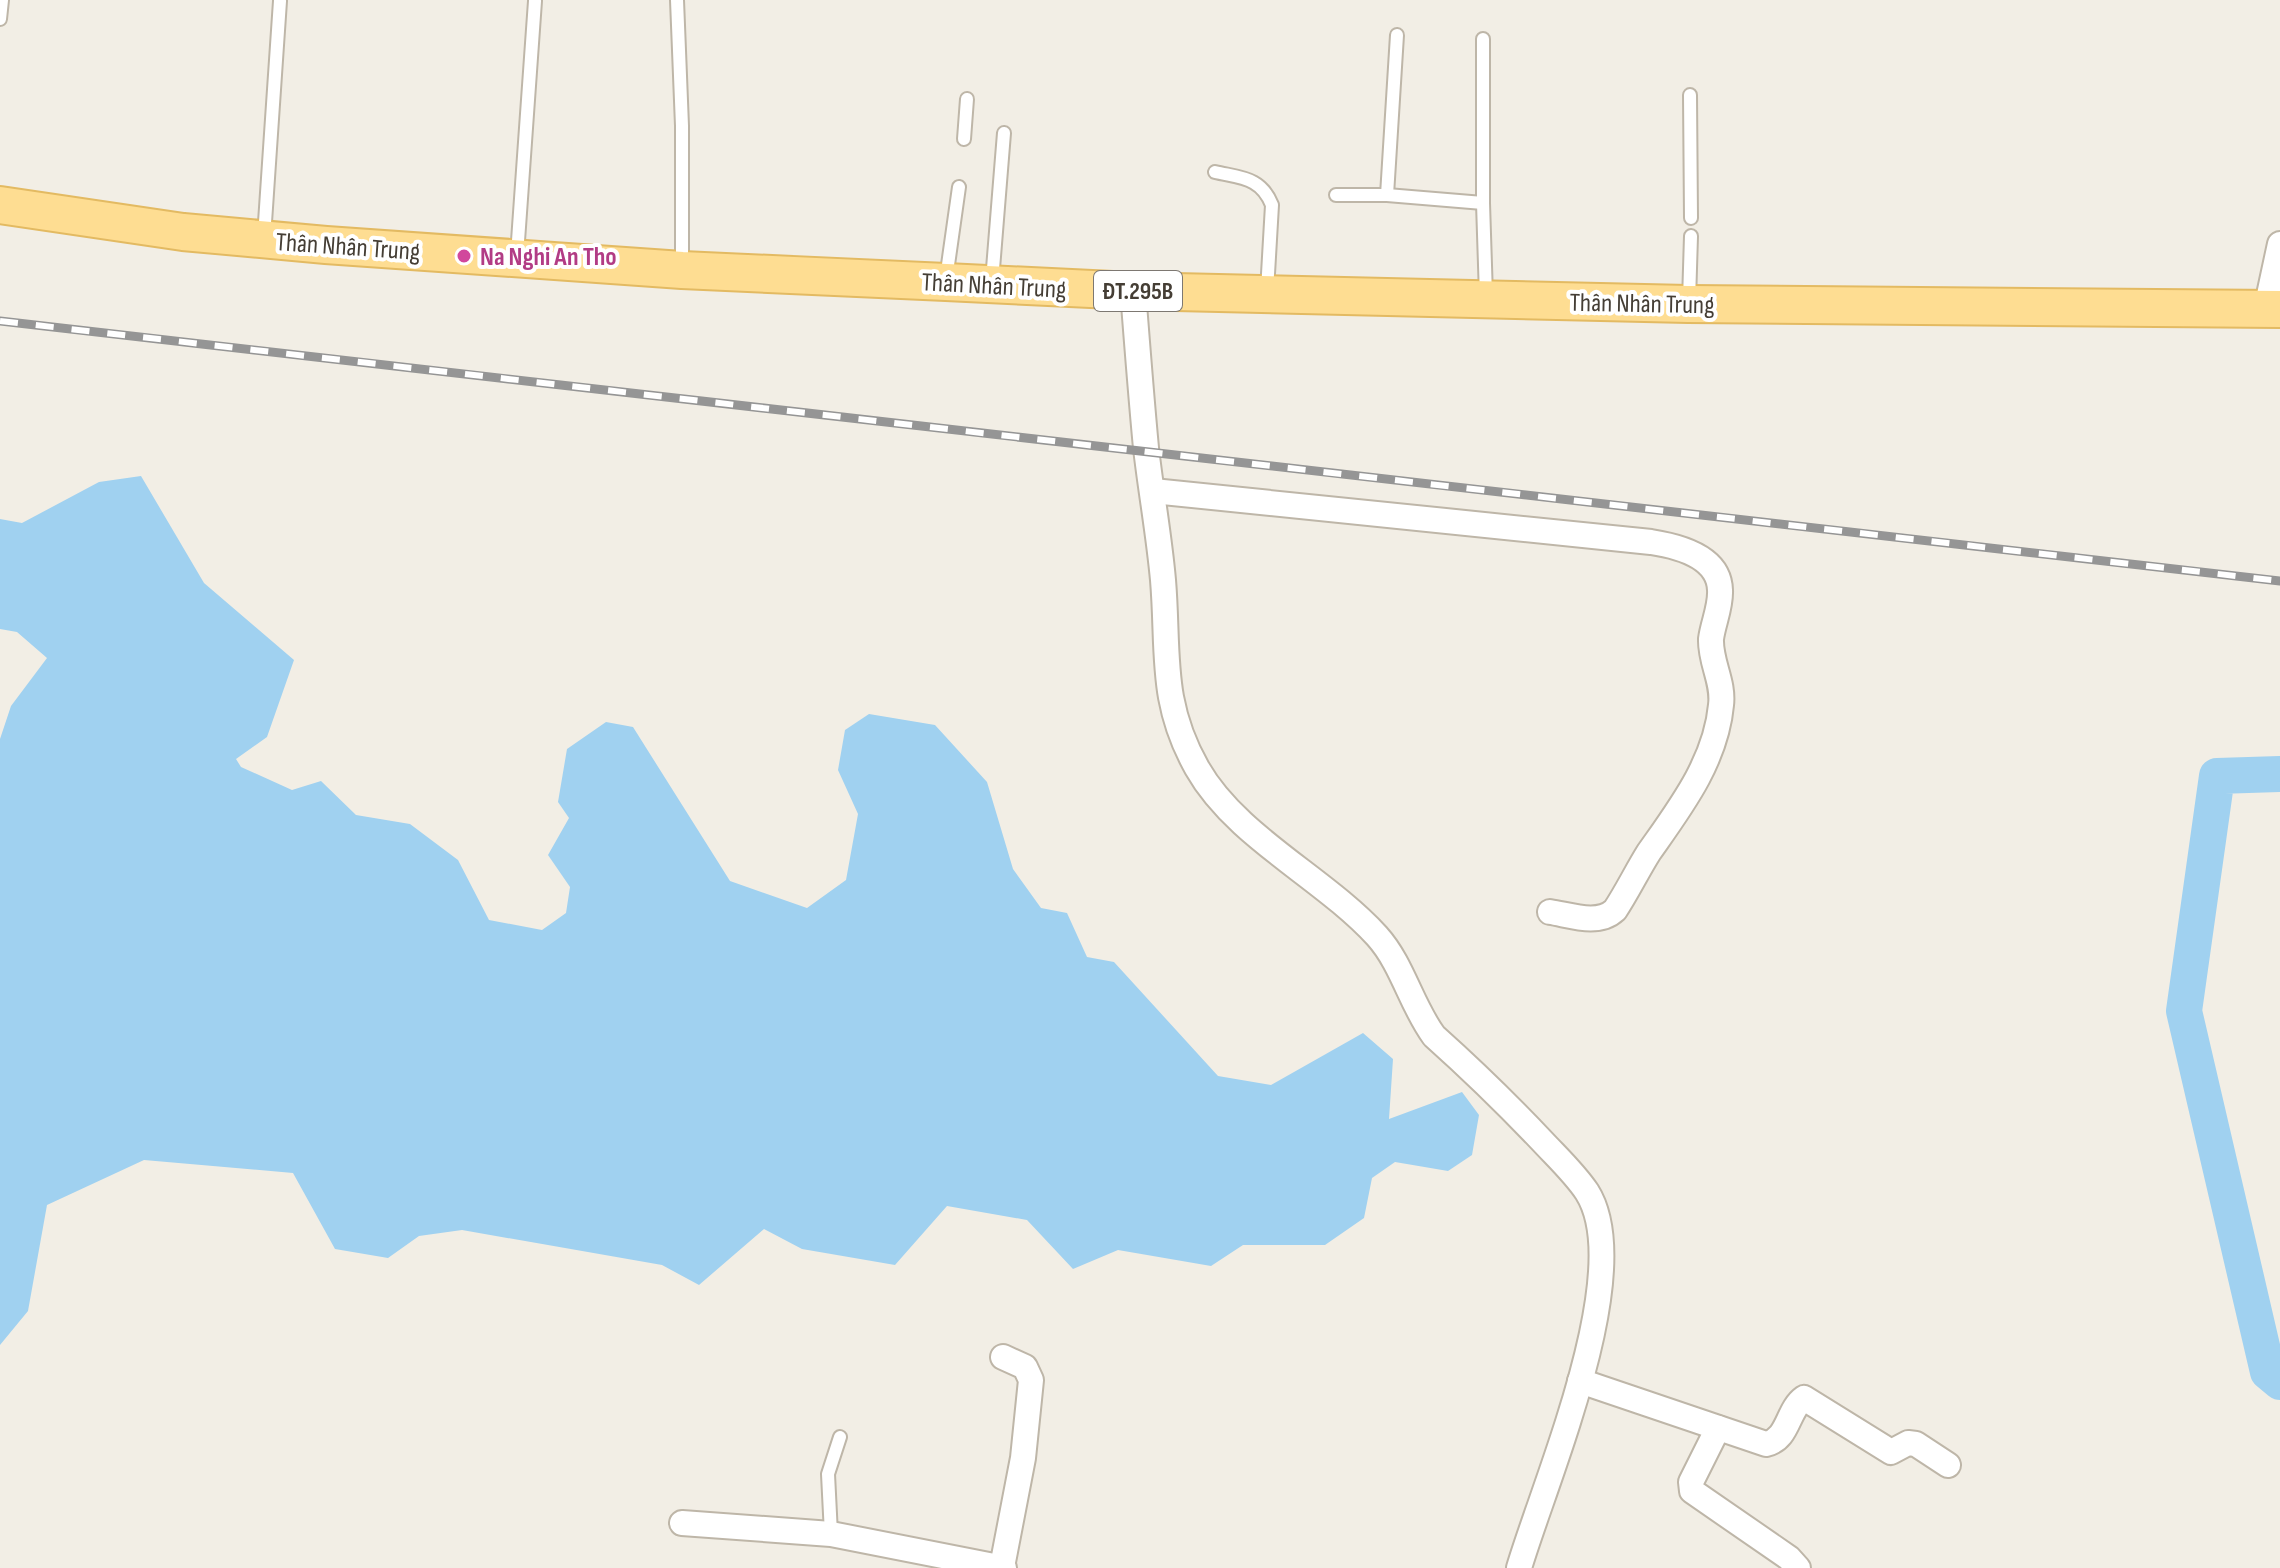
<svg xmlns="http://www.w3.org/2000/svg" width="2280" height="1568" viewBox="0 0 2280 1568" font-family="'Sofia Sans Condensed',sans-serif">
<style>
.water{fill:#a0d1f0}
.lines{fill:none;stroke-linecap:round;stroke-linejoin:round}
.river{stroke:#a0d1f0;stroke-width:36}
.service-casing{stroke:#beb6a8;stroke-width:16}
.minor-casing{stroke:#beb6a8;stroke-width:28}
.primary-casing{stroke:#e3ba62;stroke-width:40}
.service{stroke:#fff;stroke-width:12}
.minor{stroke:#fff;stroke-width:24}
.primary{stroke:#fedd92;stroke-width:36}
.rail-casing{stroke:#959595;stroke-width:9}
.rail{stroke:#fff;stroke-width:6;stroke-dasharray:18;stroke-linecap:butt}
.hotel-dot{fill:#d1479c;stroke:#fff;stroke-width:3}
.labels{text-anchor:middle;stroke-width:8;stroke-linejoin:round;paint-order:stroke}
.shield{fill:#fff;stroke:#7d7872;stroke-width:2}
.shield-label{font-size:24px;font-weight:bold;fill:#453e35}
.street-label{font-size:26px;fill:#453e35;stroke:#fff}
.hotel-label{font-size:26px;font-weight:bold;fill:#b23c85;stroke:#fff;text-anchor:start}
</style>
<rect width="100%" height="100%" fill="#f2eee5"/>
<path class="water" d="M141 476 204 583 294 660 267 737 236 759 241 767 292 790 321 781 356 815 410 824 458 860 489 920 542 930 566 913 570 887 548 855 569 818 558 802 567 749 606 722 633 727 730 881 807 908 846 880 858 814 838 770 845 730 869 714 935 725 987 782 1013 869 1041 908 1067 913 1087 957 1114 962 1218 1076 1271 1085 1363 1033 1393 1059 1389 1119 1462 1092 1479 1115 1472 1155 1448 1171 1395 1162 1372 1178 1364 1218 1325 1245H1243L1211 1266 1118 1250 1073 1269 1027 1220 947 1206 895 1265 802 1249 764 1229 699 1285 662 1265 462 1230 419 1236 388 1258 335 1249 293 1173 144 1160 47 1205 28 1311 0 1345V739L11 706 47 658 17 632 0 629V519L22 523 99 482Z"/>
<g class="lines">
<path class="river" d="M2280 774 2217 776 2184 1011 2268 1372 2280 1382"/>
<defs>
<g id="service">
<path d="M677 0 682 126V267"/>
<path d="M0 19 2 0"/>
<path d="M1483 39V203L1486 296"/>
<path d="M1690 95 1691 218"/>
<path d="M964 139 967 99"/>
<path d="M1215 172C1241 178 1261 177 1272 205L1267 291"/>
<path d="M1336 195H1387L1483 203"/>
<path d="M1387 195 1397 35"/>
<path d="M264 237 280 1"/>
<path d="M517 255 535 1"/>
<path d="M946 279 959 187"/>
<path d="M992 281 1004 133"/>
<path d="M1689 301 1691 236"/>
<path d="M831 1534 828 1474 840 1437"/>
</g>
<g id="minor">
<path d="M1133 291C1137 343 1141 395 1146 448 1151 492 1159 535 1163 580 1169 651 1159 701 1197 768 1236 837 1323 877 1377 936 1403 965 1411 1005 1434 1036 1472 1070 1508 1105 1543 1142 1558 1158 1575 1174 1587 1192 1637 1271 1544 1483 1519 1568"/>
<path d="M2266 309 2280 244"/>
<path d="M1153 491 1651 542C1677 546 1719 556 1720 590 1721 607 1713 623 1711 639 1710 662 1724 682 1721 705 1716 761 1680 808 1649 852 1637 871 1627 892 1615 910 1598 926 1570 915 1550 912"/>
<path d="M1580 1381 1766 1444C1789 1439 1787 1410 1804 1398L1891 1452 1908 1443 1916 1444 1948 1465"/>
<path d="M1718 1428 1691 1482 1692 1491 1789 1558 1798 1568"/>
<path d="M682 1523 831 1534 1004 1568"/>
<path d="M1002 1567 1023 1458 1031 1380 1025 1367 1003 1357"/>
</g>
<path id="primary" d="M0 205 183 232 326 245 682 270 946 282 1133 291 1688 304 2280 309"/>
</defs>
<use href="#service" class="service-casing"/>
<use href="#minor" class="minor-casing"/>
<use href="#primary" class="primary-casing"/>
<use href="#service" class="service"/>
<use href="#minor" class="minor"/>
<use href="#primary" class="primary"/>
<defs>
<path id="rail" d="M0 321 2280 581"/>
</defs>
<use href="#rail" class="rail-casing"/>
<use href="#rail" class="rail"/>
</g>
<circle class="hotel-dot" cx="464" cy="256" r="8"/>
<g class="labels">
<rect class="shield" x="1094" y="271" width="88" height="40" rx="6"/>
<g class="shield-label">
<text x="1138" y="299">ĐT.295B</text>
</g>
<g class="street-label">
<text transform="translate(348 246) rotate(4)" y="9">Thân Nhân Trung</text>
<text transform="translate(994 285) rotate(3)" y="9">Thân Nhân Trung</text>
<text transform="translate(1642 303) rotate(1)" y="9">Thân Nhân Trung</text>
</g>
<g class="hotel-label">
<text x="480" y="265">Na Nghi An Tho</text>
</g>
</g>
</svg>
